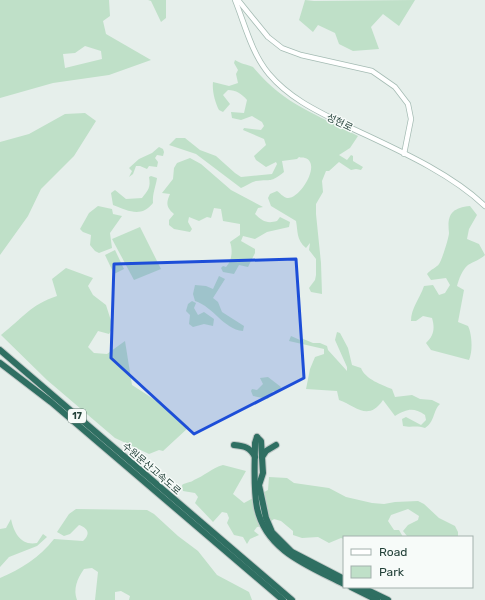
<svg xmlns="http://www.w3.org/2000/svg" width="485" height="600" viewBox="0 0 485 600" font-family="Rubik,'Noto Sans KR',sans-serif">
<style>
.green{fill:#bfe0c8;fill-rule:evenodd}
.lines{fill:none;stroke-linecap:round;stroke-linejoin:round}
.secondary-casing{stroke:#a4bbb3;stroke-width:6}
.motorway-casing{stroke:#c2cac8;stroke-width:8}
.secondary{stroke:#fff;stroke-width:4.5}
.motorway{stroke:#2f6f62;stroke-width:6}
.marked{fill:#1d4ed8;fill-opacity:0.2;stroke:#1d4ed8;stroke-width:3;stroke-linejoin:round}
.labels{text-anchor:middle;stroke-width:3;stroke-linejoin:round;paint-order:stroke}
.shield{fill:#f7fbf9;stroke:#637a73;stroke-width:1}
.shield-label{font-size:9px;font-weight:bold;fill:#24423a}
.street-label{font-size:10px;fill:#24423a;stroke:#f7fbf9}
</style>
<rect width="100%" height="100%" fill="#e6efeb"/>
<g class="green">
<path d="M0 0H109L110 16 103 21 106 34 151 60 109 75 53 83 0 98ZM85 46 101 51 102 59 65 68 63 54 75 53Z"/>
<path d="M148 0H166V18L161 22 151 1Z"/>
<path d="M305 0 314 1 415 0 399 26 383 14 371 27 379 49 353 51 339 44 335 33 318 25 313 32 299 20Z"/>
<path d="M235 60C241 64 246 64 253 67 286 106 315 113 358 136L350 148 339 155 347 160 351 155 353 156V161L363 167 361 170 356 169 351 170 339 162 329 171H326L322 181 323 192 316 204V214L321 263 322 294 311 292 309 288 315 280 316 275V259L309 250 310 243 306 248C296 240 298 231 296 221L271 206 268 198 270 194 277 191C280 193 283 197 287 198 300 200 322 163 305 158 303 157 301 158 299 157L297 159 282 161 284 172C270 183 272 179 256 181 251 182 246 186 241 188L196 154 169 145 176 138H185L200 150 216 156 235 173 241 177 272 174 277 164 276 162 266 167 256 160 254 156 266 145 264 139 243 130 244 128 261 130 264 126 262 122 252 116 241 120 232 118 231 112 244 113 247 100C242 94 236 90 228 90L223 95 230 104 223 112 219 110C215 102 212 91 213 82L229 86 238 83 236 74 238 70 234 63Z"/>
<path d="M85 113 96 121 74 156 41 189 28 216 0 255V142L29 134 65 114Z"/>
<path d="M159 147 163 149 164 152 163 156 157 155 155 158 158 162 157 167 149 166 147 169 140 166H136L133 174 129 177 132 171 129 168 139 159 152 153Z"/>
<path d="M190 158 201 164 231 190 263 207 258 208 255 214C262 221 267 224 277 221L280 217 290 222 289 227 267 232 255 239 243 236 241 241 255 249V253L248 267 239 265 234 274 223 272 221 268 223 266 226 267C232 261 233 250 230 242L240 235V224L223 221 221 209 214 208 211 218 207 217 199 221 189 217 188 222 192 229 190 232 174 229 169 225V220L174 214C166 207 166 203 170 194L162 193 173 179 174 168 177 163Z"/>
<path d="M151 176 157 178C156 186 152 194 153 203 141 218 129 211 113 205L111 193 115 190 126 199 142 198C148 190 151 188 149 177Z"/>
<path d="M98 206 112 209 113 214 122 216 110 233 112 248 99 253 95 251 90 245 91 235 83 232 80 229 89 213Z"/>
<path d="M470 206 477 215 469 229 467 239 479 244 485 255C480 260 474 261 468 265 462 270 459 279 457 286L464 290 458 322 468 326C472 334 473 351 469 360L431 350 426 343C434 336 435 328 432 318L423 316 416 321H411C411 308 420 298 424 286L433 285 439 295 445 293 450 285 446 278 431 280 427 274C430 270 437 267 439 264 442 260 449 237 449 233 447 215 451 208 470 206Z"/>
<path d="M140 227 161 269 134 280 112 239Z"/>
<path d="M115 250 124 269 114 274 105 255Z"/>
<path d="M66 268 93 278 88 286 93 295 106 305 113 327 109 334 98 331 88 347 94 353 107 354 125 341 132 385 169 409 189 427 163 451 159 450 149 454 115 438 47 380 1 335C23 318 30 305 57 296L52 279Z"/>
<path d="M219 276 225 279 213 298 218 302 222 312 244 326 243 331C223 329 214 307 195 301L193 294 195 285 206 286 213 289Z"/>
<path d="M192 301 196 303 194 308 198 315 204 312 214 319 213 326 204 324 193 327 189 324 190 315 186 311 188 304Z"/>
<path d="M337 332 340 333 348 348 352 365 361 368C365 379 382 385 392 389L395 397 412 395 420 399 432 400 440 404C433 410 435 422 425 428 415 425 412 428 403 426L402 419 406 417 421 425 426 420 425 415C413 407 407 409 395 416L383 400C368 422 356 406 339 400L337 391 306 389 310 369 315 357 324 354V349L289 341 291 336 300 340 301 338 313 343H320L327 346 328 350 347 371V367L335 340Z"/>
<path d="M268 377 281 387 279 391H273L268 399 253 396 251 391 252 389 257 390 263 384 260 378Z"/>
<path d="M223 465 246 471 233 494 244 503 268 490 269 477 287 478 294 483 329 488 346 497 372 503 384 504 395 502 418 501 424 504 439 518 455 526 458 532V537L407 536 403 531 408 525 418 520 419 516 408 509 391 515 388 521 394 530H399L403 537H344V539L341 538 329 543 318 537 302 538 293 535V531L281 521 274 519 264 526 257 527 254 531 259 535 250 539 247 544 243 537 234 535 227 523 229 518 227 513 222 512 213 522 195 503 198 497 195 493 183 491 182 485C186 482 190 483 194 480 204 476 212 468 223 465Z"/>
<path d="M76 509 147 510 154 514 178 536 198 551 217 575 249 592 252 600H129L130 596 121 591 115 592V600H95L98 572 92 568 84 569C77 579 73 589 77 600H0V578C21 569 40 557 54 539L83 541C91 534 88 528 79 525L70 534 64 536 57 532 69 514Z"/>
<path d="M11 519C14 533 21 546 37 543L43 534 47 537 37 546 9 557 0 567V529L6 528Z"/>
</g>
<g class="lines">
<defs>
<g id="secondary">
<path d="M235 0C245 25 252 54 269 74 290 99 319 112 347 126 393 148 448 171 485 206"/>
<path d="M238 0 268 37 282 48 301 55 372 71 395 87 408 104 411 119 404 154"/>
</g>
<g id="motorway">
<path d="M0 350 292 600"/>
<path d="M0 363 51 402 283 600"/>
<path d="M257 437 255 443C255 464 253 487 257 508 266 551 309 566 344 584"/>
<path d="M257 437 261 441 263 473 259 485 266 518 272 532 292 552 344 579"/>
<path d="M234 445C244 446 250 447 255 457"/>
<path d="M262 457 266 451 276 445"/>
<path d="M351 587 377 600"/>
<path d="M361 587 388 600"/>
</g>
</defs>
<use href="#secondary" class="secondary-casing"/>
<use href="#motorway" class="motorway-casing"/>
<use href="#secondary" class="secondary"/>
<use href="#motorway" class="motorway"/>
</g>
<path class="marked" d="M296 259 304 378 194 434 111 358 114 264Z"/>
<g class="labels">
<rect class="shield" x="68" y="409" width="18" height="14" rx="3"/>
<g class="shield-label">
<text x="77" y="419">17</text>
</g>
<g class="street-label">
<text transform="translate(340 122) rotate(26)" y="4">성현로</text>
<text transform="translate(152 468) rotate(41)" y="4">수원문산고속도로</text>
</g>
</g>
<rect x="343" y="536" width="130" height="52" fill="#f7fbf9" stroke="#a3b1ad"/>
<rect x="351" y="549" width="20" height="6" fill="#ffffff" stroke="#a3b1ad"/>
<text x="379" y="556" font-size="12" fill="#24423a">Road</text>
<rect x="351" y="566" width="20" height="12" fill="#bfe0c8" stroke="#a3b1ad"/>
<text x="379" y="576" font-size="12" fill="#24423a">Park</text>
</svg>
